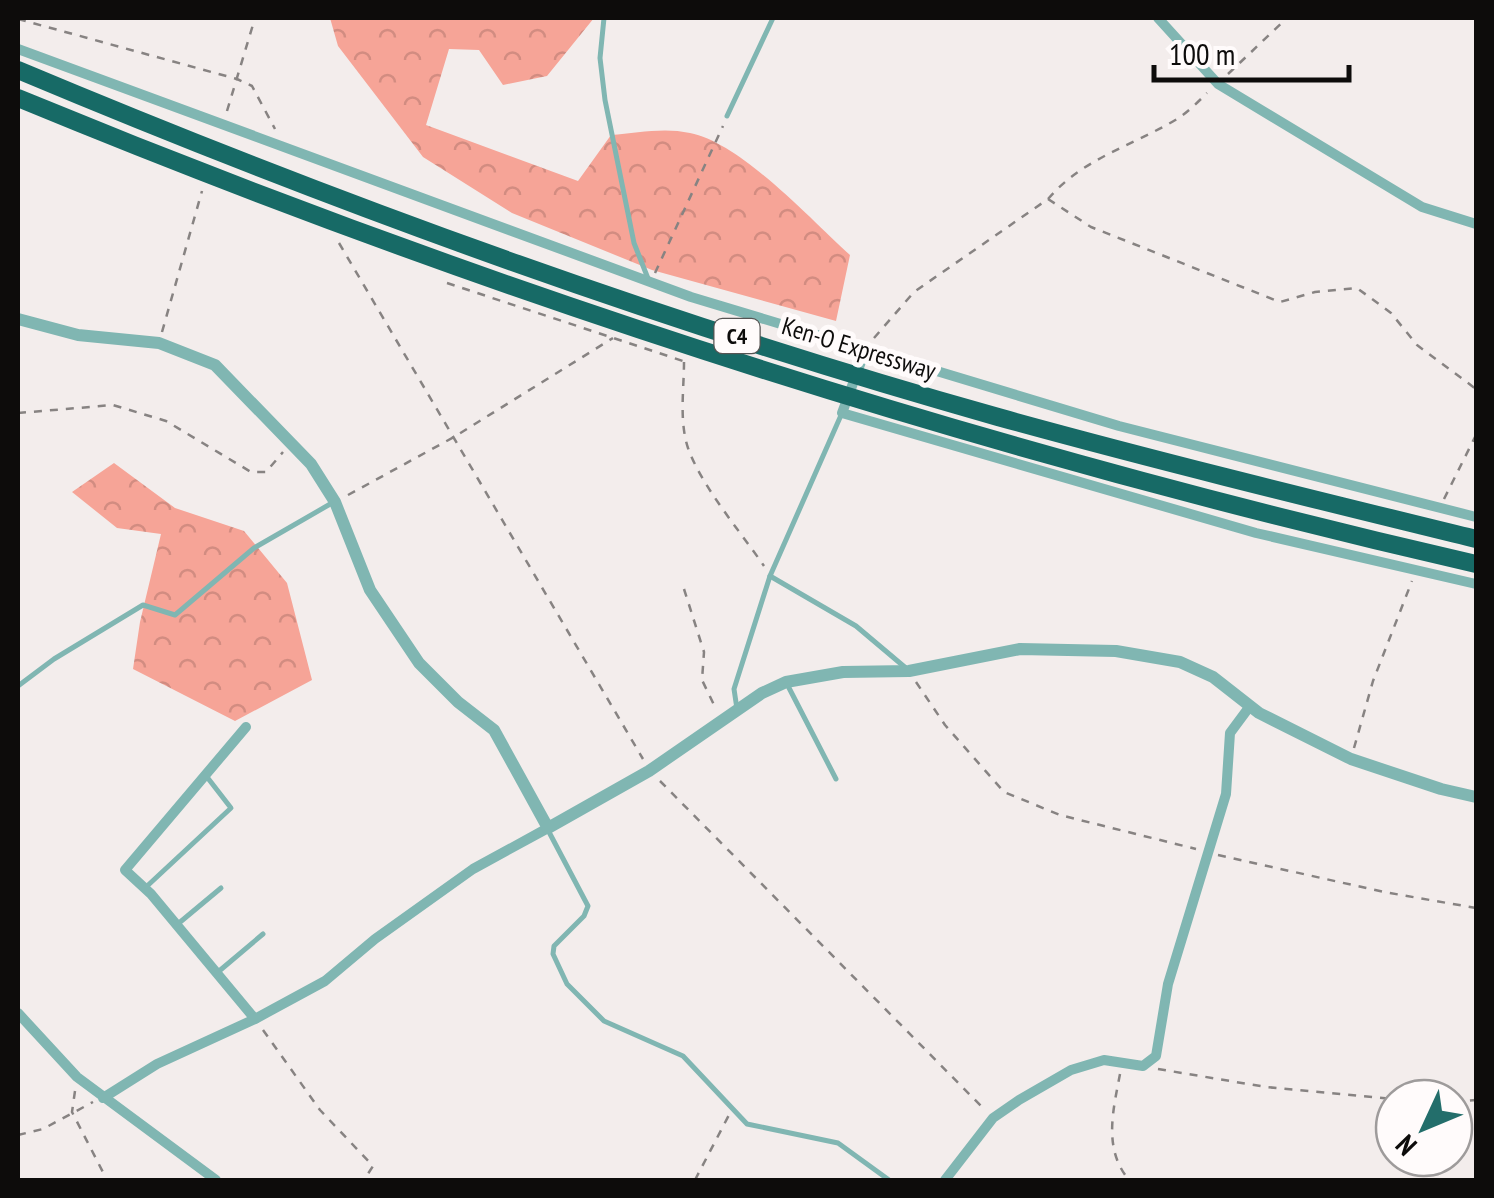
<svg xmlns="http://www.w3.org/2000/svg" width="1494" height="1198" viewBox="0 0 1494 1198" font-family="'PT Sans Narrow',sans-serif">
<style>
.forest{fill:url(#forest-crowns)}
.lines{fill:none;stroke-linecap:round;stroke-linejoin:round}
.path{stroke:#878382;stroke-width:2.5;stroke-dasharray:8 8;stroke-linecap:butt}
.service{stroke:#80b6b2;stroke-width:5}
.minor{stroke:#80b6b2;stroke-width:10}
.tertiary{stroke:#80b6b2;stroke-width:12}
.motorway-bridge{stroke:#176a66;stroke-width:18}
.labels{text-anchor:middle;stroke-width:10;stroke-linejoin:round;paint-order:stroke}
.shield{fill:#fffbfb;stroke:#565453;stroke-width:2.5}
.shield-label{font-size:22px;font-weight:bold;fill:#0d0c0b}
.street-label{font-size:25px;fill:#0d0c0b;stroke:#fffbfb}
</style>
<defs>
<pattern id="forest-crowns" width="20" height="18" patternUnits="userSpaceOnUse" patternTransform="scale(2.5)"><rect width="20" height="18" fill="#f6a497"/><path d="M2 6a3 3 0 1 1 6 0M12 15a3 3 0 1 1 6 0" fill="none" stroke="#d28c81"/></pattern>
</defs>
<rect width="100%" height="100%" fill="#f3edec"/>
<g class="forest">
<path d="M330 18H594L547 76 503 85 479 50 449 49 426 125 578 181 611 135C637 133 664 127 690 133 741 143 810 219 850 255L836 321 652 270 512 213 423 157 338 46Z"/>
<path d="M114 463 175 508 244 531 287 583 312 680 235 721 133 669 140 622 161 534 117 528 72 492Z"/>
</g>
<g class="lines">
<g class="path">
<path d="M18 19 237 79 252 86 275 129"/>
<path d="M1228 74 1287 18"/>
<path d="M227 111 255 18"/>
<path d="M1048 199 1091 227 1280 302 1315 292 1357 288 1391 313 1417 345 1476 389"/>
<path d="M339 243 643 759"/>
<path d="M655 273 723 126"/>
<path d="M447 283 683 361"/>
<path d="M162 332 202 191"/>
<path d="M874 338 914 292 1048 199C1083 158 1132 146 1177 119 1188 112 1198 102 1207 93"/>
<path d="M684 362C684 389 679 421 688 448 702 487 740 531 764 566"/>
<path d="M18 413 113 405 166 421 251 472H266L283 452"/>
<path d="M348 495 454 437 613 338"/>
<path d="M1444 499 1476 435"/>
<path d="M684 589 704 652 702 680 715 707"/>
<path d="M916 682 945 725 1004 792 1060 815 1196 849"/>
<path d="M1354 748 1373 681 1412 581"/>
<path d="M660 781 985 1110"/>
<path d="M1218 855 1384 892 1476 908"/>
<path d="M263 1030 320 1110 373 1166 364 1180"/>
<path d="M1158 1069 1266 1087 1394 1099"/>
<path d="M1120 1074C1113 1111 1103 1149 1129 1180"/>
<path d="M75 1091 72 1112 107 1180"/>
<path d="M1454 1102 1476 1100"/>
<path d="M18 1135 43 1129 93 1102"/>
<path d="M695 1180 729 1115"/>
</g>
<g class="service">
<path d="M604 18 600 58 605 100 634 243 649 281"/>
<path d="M727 116 773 18"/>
<path d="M770 576 856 626 907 669"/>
<path d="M787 684 836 779"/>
<path d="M18 686 54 659 143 605 175 615 254 548 332 503"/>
<path d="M737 709 734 689 770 576 842 413"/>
<path d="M549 832 588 906 584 916 554 946 553 954 567 984 604 1021 683 1056 747 1124 838 1143 889 1180"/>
<path d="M145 888 231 808 207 777"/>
<path d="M179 923 221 888"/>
<path d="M218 972 263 934"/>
</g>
<g class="minor">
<path d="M1158 18 1218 84 1422 207 1476 224"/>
<path d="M18 49 691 297 1119 426 1476 517"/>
<path d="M865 351 842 413 1256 533 1476 584"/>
<path d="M246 727 125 870 151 894 255 1019"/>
<path d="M18 1013 77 1077 216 1180"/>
<path d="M103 1098 157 1064 255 1019 325 981 375 939 473 869 548 828"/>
<path d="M945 1180 993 1118 1019 1100 1071 1070 1104 1060 1143 1066 1156 1056 1168 984 1226 794 1230 733 1250 706"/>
</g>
<path class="tertiary" d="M18 319 78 335 159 343 215 365 311 464 335 502 370 590 419 663 458 702 494 730 548 828 649 771 762 693 786 682 843 672 909 671 1020 649 1116 651 1180 662 1213 677 1259 713 1351 759 1441 789 1476 797"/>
<g class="motorway-bridge">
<path d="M18 70C337 204 664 323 998 417 1157 461 1317 500 1476 539"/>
<path d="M18 98C490 293 978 450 1476 564"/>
</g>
</g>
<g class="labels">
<rect class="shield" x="714.5" y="319" width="45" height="34" rx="8"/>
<g class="shield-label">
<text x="737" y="344">C4</text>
</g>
<g class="street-label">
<text transform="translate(859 348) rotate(17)" y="9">Ken-O Expressway</text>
</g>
</g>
<rect width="1494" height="1198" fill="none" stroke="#0d0c0b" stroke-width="40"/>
<g transform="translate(1424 1128) rotate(226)"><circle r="48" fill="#fffbfb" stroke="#9e9b9b" stroke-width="2.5"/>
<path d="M0-8L18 38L0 25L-18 38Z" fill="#236e6b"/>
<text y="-15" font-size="28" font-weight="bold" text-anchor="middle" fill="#0d0c0b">N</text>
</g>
<path d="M1154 65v15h195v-15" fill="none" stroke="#0d0c0b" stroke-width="5"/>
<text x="1169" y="65" font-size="30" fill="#0d0c0b" stroke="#fffbfb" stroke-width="8" paint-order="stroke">100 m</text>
</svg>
